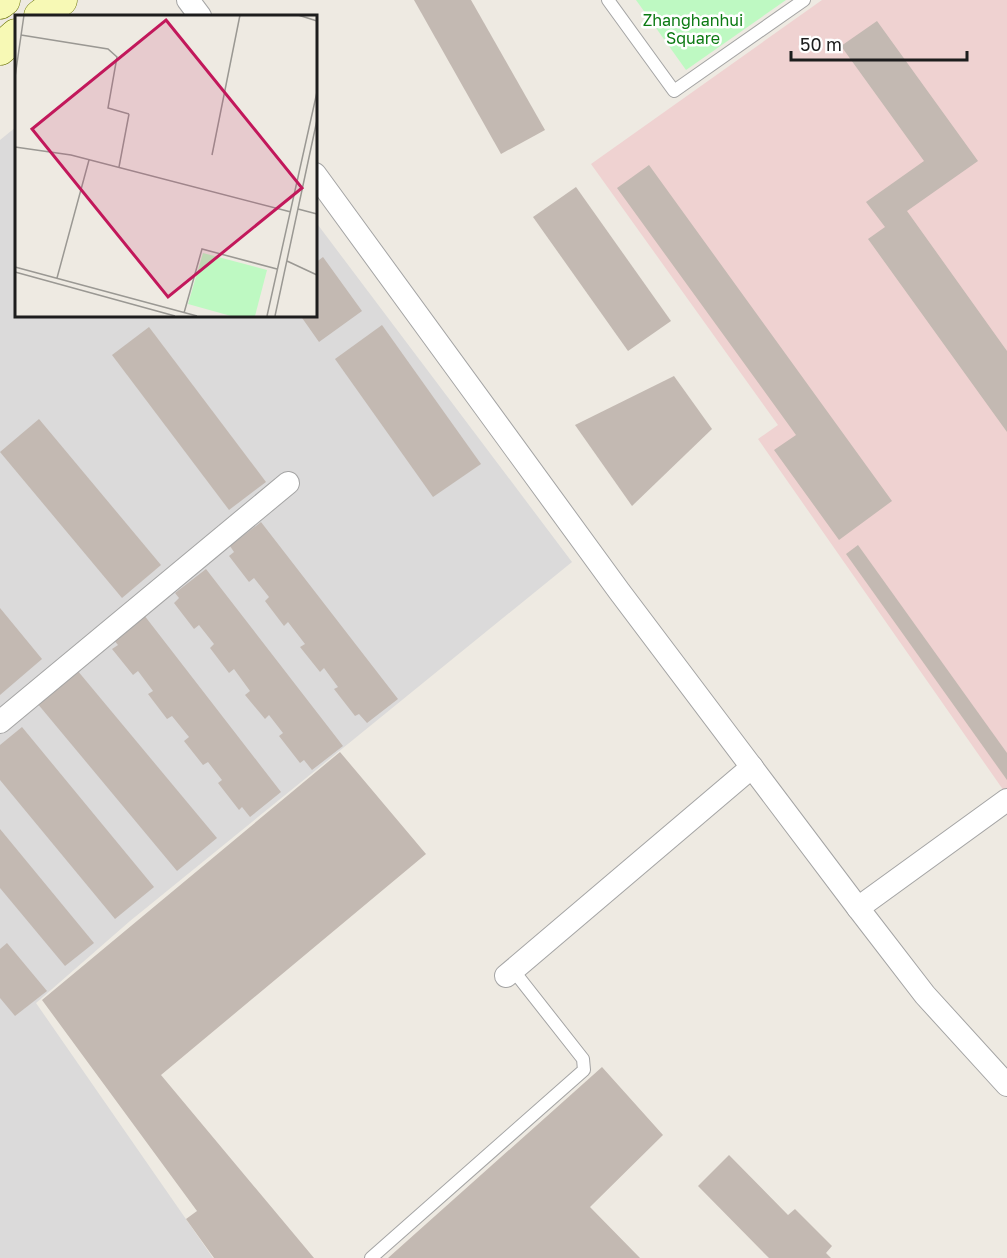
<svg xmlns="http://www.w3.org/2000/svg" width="1007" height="1258" viewBox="0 0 1007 1258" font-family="'Golos Text',sans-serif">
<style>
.residential{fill:#dbdada}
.commercial{fill:#efd2d1}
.park{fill:#bef9c2}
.building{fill:#c3b9b2}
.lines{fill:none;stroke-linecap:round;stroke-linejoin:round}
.lane-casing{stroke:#a4a4a4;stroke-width:14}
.street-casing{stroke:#a4a4a4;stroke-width:24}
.secondary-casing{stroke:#6a7305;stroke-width:33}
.lane{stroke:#fff;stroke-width:12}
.street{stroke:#fff;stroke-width:22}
.secondary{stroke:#f7f9b5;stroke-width:32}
.labels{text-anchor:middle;stroke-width:5;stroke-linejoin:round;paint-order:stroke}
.park-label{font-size:16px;fill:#0b7a12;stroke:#fff}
.inset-road{fill:none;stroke:#9a9893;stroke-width:1.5}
.view{fill:#c2185b;fill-opacity:0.15;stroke:#c2185b;stroke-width:3}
.inset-edge{fill:none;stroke:#1d1d1d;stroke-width:3}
</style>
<rect width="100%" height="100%" fill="#eeeae2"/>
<path class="residential" d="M16 127V315H315V221L572 562 130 921 36 1003 213 1258H0V140Z"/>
<path class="commercial" d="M822 0H1007V789L1004 791 758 439 778 425 591 164Z"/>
<path class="park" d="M636 0H786L686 70Z"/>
<g class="building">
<path d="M414 0H471L545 130 501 154Z"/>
<path d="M877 21 978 161 907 211 1007 351V432L868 239 885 227 866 202 924 161 841 46Z"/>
<path d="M649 165 892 501 839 540 774 450 796 435 617 188Z"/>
<path d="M576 187 671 321 628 351 533 217Z"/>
<path d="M323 257 362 311 319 342 300 315H315V263Z"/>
<path d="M382 325 481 464 433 497 335 359Z"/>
<path d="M149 327 266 482 229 510 112 355Z"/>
<path d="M674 376 712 429 632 506 575 425Z"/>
<path d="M39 419 161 565 122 598 0 452Z"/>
<path d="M261 522 398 699 367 723 359 714 355 716 334 689 338 687 324 668 320 672 300 647 305 644 288 622 284 626 265 601 269 597 254 578 249 582 229 556 234 552 230 546Z"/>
<path d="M858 545 1007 753V780L846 554Z"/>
<path d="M206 569 343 746 312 770 304 760 300 763 279 736 283 733 269 715 265 719 245 695 250 691 234 669 229 673 210 648 214 644 199 625 194 629 174 603 179 598 175 593Z"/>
<path d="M0 608 42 659 0 695Z"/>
<path d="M144 615 281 792 250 817 242 807 239 810 218 783 222 780 208 762 203 765 184 741 189 737 172 716 167 719 148 694 153 691 138 671 133 675 112 649 118 645 113 639Z"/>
<path d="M72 664 217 838 177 871 32 697Z"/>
<path d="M22 727 154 887 115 919 0 780V745Z"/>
<path d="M340 752 426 854 161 1075 314 1258H214L186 1219 197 1211 42 1000Z"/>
<path d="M0 829 94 943 65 966 0 888Z"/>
<path d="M7 943 47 991 15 1016 0 998V949Z"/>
<path d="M602 1067 663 1135 590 1207 640 1258H388Z"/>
<path d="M729 1155 788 1215 795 1209 832 1246 826 1253 831 1258H769L698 1186Z"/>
</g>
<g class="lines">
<defs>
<g id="lane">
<path d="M608 0 674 91 804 0"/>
<path d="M371 1258 584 1070 583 1059 513 970"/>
</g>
<g id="street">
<path d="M188 0 200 16"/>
<path d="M315 174 619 591 858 908 925 995 1007 1085"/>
<path d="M0 722 288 483"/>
<path d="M858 908 1007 800"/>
<path d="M506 976 752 767"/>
</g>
<g id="secondary">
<path d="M0 3 4 0"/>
<path d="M40 16 61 0"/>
<path d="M0 49 16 35"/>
</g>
</defs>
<use href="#lane" class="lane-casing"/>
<use href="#street" class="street-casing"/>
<use href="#secondary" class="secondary-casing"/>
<use href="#lane" class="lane"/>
<use href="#street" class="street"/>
<use href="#secondary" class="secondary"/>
</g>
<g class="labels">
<g class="park-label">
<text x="693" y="26">Zhanghanhui<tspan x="693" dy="18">Square</tspan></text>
</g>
</g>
<g transform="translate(15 15)">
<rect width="302" height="302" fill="#eeeae2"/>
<path d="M188 238 252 255 240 301H216L173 289Z" fill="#bef9c2"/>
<path class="inset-road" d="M283 0 302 6M6 20 93 34 102 42 93 93 114 99M0 62 9 0M0 132 56 140 276 197M197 140 225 0M104 152 114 99M283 194 302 199M272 246 302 260M0 252 182 301M0 257 160 301M42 263 74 145M169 298 187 234 262 254M252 301 302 77M260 301 302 105"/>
<path class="view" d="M151 5 287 173 153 282 17 114Z"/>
<rect width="302" height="302" class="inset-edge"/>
</g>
<path d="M791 51v9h176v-9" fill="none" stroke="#1d1d1d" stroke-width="3"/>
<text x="800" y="51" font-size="18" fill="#1d1d1d" stroke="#ffffff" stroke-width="4.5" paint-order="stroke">50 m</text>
</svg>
